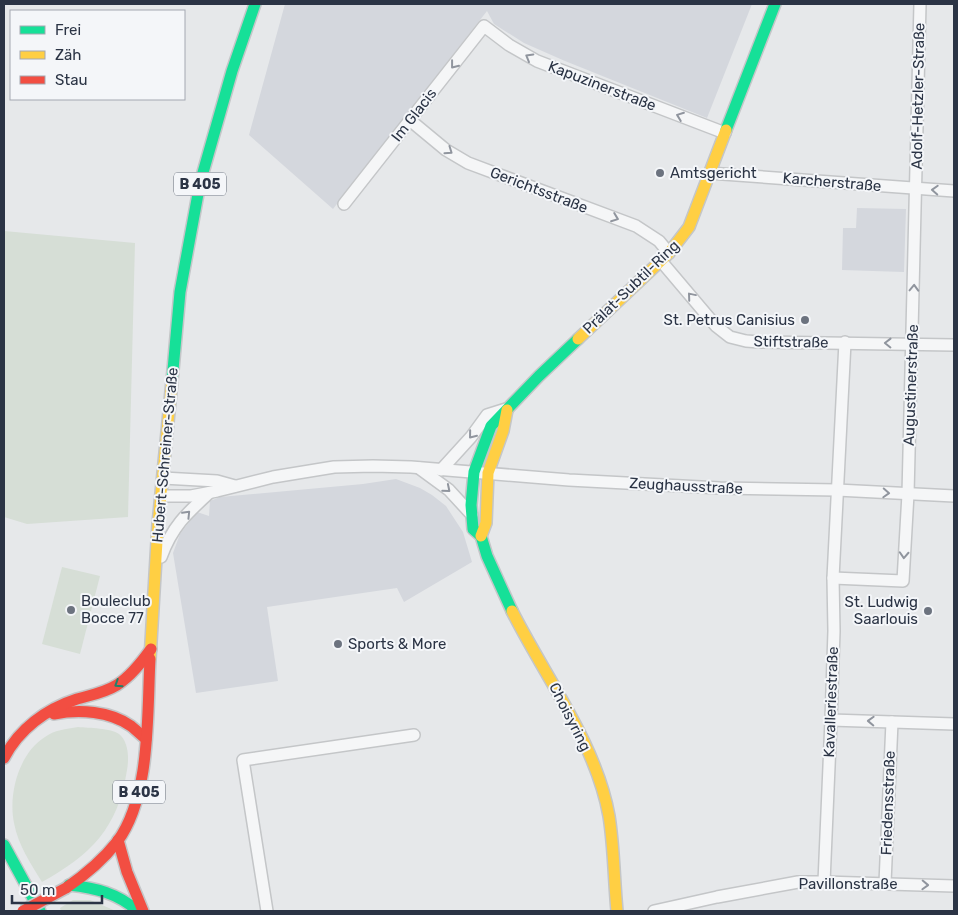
<svg xmlns="http://www.w3.org/2000/svg" width="958" height="915" viewBox="0 0 958 915" font-family="Rubik,sans-serif">
<style>
.built{fill:#d4d7dd}
.green{fill:#d6ded6}
.lines{fill:none;stroke-linecap:round;stroke-linejoin:round}
.street-casing{stroke:#c4c6c8;stroke-width:14}
.fast-casing{stroke:#c4c6c8;stroke-width:14}
.slow-casing{stroke:#c4c6c8;stroke-width:14}
.jam-casing{stroke:#c4c6c8;stroke-width:14}
.street{stroke:#f5f6f7;stroke-width:11}
.fast{stroke:#16e098;stroke-width:11}
.slow{stroke:#ffcf43;stroke-width:11}
.jam{stroke:#f24e42;stroke-width:11}
.jam-bridge-casing{stroke:#c2c5c8;stroke-width:14;stroke-linecap:butt}
.jam-bridge{stroke:#f24e42;stroke-width:11}
.oneway{stroke:#90959e}
.oneway2{stroke:#22816a}
.poi-dot{fill:#6c737f;stroke:#f4f6f9;stroke-width:2}
.labels{text-anchor:middle;stroke-width:4;stroke-linejoin:round;paint-order:stroke}
.shield{fill:#f4f6f9;stroke:#676e7b;stroke-width:1}
.shield-label{font-size:14px;font-weight:bold;fill:#2b3445}
.street-label{font-size:15px;fill:#2b3445;stroke:#f4f6f9}
.poi-label{font-size:15px;fill:#2b3445;stroke:#f4f6f9;text-anchor:start}
</style>
<rect width="100%" height="100%" fill="#e6e8ea"/>
<g class="built">
<path d="M285 4H752L707 118 565 61 524 43 494 24 487 11 333 209 249 135Z"/>
<path d="M857 208 906 209 904 272 842 270 843 228H856Z"/>
<path d="M396 479 420 488 432 495 446 506 463 532 472 562 404 602 397 588 267 607 278 681 196 693 173 553 180 534 197 512 209 516 210 501 220 497 363 484Z"/>
</g>
<g class="green">
<path d="M4 231 135 243 128 517 27 524 4 517Z"/>
<path d="M62 567 100 576 80 654 42 644Z"/>
<path d="M78 727C89 728 111 728 119 734 129 742 129 759 127 770 118 828 91 855 42 882 31 864 18 845 14 823 8 794 19 753 45 737 54 730 66 729 78 727Z"/>
<path d="M73 900H90L116 911H61L60 908Z"/>
</g>
<g class="lines">
<defs>
<g id="street">
<path d="M411 121 446 150 468 163 636 226 659 241 669 253"/>
<path d="M709 173 954 191"/>
<path d="M344 204 484 26 509 45 537 61 725 133"/>
<path d="M661 261 716 326 730 337 746 341 760 342 954 345"/>
<path d="M419 468 449 490 472 515"/>
<path d="M441 470 471 437 487 415 506 409"/>
<path d="M163 478 217 481 235 486"/>
<path d="M162 496H191L217 491 273 477 334 467 373 466 411 467 569 480 720 488 837 490 954 496"/>
<path d="M161 557C172 527 186 514 209 493"/>
<path d="M833 578 903 581 908 494 920 4"/>
<path d="M831 720 954 724"/>
<path d="M824 882 831 720 834 631 833 578 845 342"/>
<path d="M885 883 892 722"/>
<path d="M267 911 243 760 414 735"/>
<path d="M654 911 717 897 798 882H824L954 886"/>
</g>
<g id="fast">
<path d="M726 130 775 4"/>
<path d="M172 381 180 292 200 183 232 71 255 4"/>
<path d="M512 611 487 556 481 536 473 529 471 505 474 472 491 426 539 376 578 339"/>
<path d="M4 845 40 911"/>
<path d="M69 885C96 888 117 893 138 911"/>
</g>
<g id="slow">
<path d="M578 339 669 253 689 227 726 130"/>
<path d="M481 536 486 523 488 473 503 431 507 410"/>
<path d="M512 611C545 677 596 743 609 816 614 847 614 880 617 911"/>
<path d="M150 659 158 524 172 381"/>
</g>
<g id="jam">
<path d="M54 714C79 709 110 711 131 726 136 730 141 735 146 739"/>
<path d="M4 758C19 729 46 709 77 699 91 695 104 693 117 685 131 676 141 663 151 649"/>
<path d="M118 840 127 872 143 911"/>
<path d="M66 888C85 875 102 861 117 842 151 796 147 715 150 659"/>
</g>
</defs>
<use href="#street" class="street-casing"/>
<use href="#fast" class="fast-casing"/>
<use href="#slow" class="slow-casing"/>
<use href="#jam" class="jam-casing"/>
<use href="#street" class="street"/>
<use href="#fast" class="fast"/>
<use href="#slow" class="slow"/>
<use href="#jam" class="jam"/>
<defs>
<path id="jam-bridge" d="M23 911 66 888"/>
</defs>
<use href="#jam-bridge" class="jam-bridge-casing"/>
<use href="#jam-bridge" class="jam-bridge"/>
</g>
<defs><path id="oneway-chevron" d="M-2-3.5L2.5 0L-2 3.5" fill="none" stroke-width="1.6" stroke-linecap="round" stroke-linejoin="round" transform="scale(1.25)"/></defs>
<g class="oneway">
<use href="#oneway-chevron" transform="translate(529 57) rotate(-150)"/>
<use href="#oneway-chevron" transform="translate(454 65) rotate(128)"/>
<use href="#oneway-chevron" transform="translate(680 116) rotate(-159)"/>
<use href="#oneway-chevron" transform="translate(449 151) rotate(35)"/>
<use href="#oneway-chevron" transform="translate(935 190) rotate(-177)"/>
<use href="#oneway-chevron" transform="translate(615 218) rotate(21)"/>
<use href="#oneway-chevron" transform="translate(914 288) rotate(-88)"/>
<use href="#oneway-chevron" transform="translate(691 296) rotate(-130)"/>
<use href="#oneway-chevron" transform="translate(888 343) rotate(-179)"/>
<use href="#oneway-chevron" transform="translate(472 435) rotate(129)"/>
<use href="#oneway-chevron" transform="translate(447 489) rotate(40)"/>
<use href="#oneway-chevron" transform="translate(886 493) rotate(3)"/>
<use href="#oneway-chevron" transform="translate(187 514) rotate(-46)"/>
<use href="#oneway-chevron" transform="translate(904 555) rotate(93)"/>
<use href="#oneway-chevron" transform="translate(871 721) rotate(-178)"/>
<use href="#oneway-chevron" transform="translate(925 885) rotate(2)"/>
</g>
<use class="oneway2" href="#oneway-chevron" transform="translate(118 684) rotate(147)"/>
<g class="poi-dot">
<circle cx="660" cy="173" r="5"/>
<circle cx="805" cy="320" r="5"/>
<circle cx="71" cy="610" r="5"/>
<circle cx="928" cy="611" r="5"/>
<circle cx="338" cy="644" r="5"/>
</g>
<g class="labels">
<g class="shield">
<rect x="174" y="172.5" width="52" height="23" rx="4"/>
<rect x="113" y="780.5" width="52" height="23" rx="4"/>
</g>
<g class="shield-label">
<text x="200" y="189">B 405</text>
<text x="139" y="797">B 405</text>
</g>
<g class="street-label">
<text transform="translate(602 86) rotate(21)" y="5">Kapuzinerstraße</text>
<text transform="translate(918 96) rotate(-89)" y="5">Adolf-Hetzler-Straße</text>
<text transform="translate(414 115) rotate(-52)" y="5">Im Glacis</text>
<text transform="translate(832 182) rotate(5)" y="5">Karcherstraße</text>
<text transform="translate(539 190) rotate(21)" y="5">Gerichtsstraße</text>
<text transform="translate(631 287) rotate(-44)" y="5">Prälat-Subtil-Ring</text>
<text transform="translate(791 342) rotate(1)" y="5">Stiftstraße</text>
<text transform="translate(911 385) rotate(-88)" y="5">Augustinerstraße</text>
<text transform="translate(165 455) rotate(-85)" y="5">Hubert-Schreiner-Straße</text>
<text transform="translate(686 486) rotate(3)" y="5">Zeughausstraße</text>
<text transform="translate(831 702) rotate(-88)" y="5">Kavalleriestraße</text>
<text transform="translate(570 717) rotate(63)" y="5">Choisyring</text>
<text transform="translate(888 803) rotate(-88)" y="5">Friedensstraße</text>
<text x="848" y="889">Pavillonstraße</text>
</g>
<g class="poi-label">
<text x="670" y="178">Amtsgericht</text>
<text x="795" y="325" text-anchor="end">St. Petrus Canisius</text>
<text x="81" y="606">Bouleclub<tspan x="81" dy="17">Bocce 77</tspan></text>
<text x="918" y="607" text-anchor="end">St. Ludwig<tspan x="918" dy="17">Saarlouis</tspan></text>
<text x="348" y="649">Sports &amp; More</text>
</g>
</g>
<rect width="958" height="915" fill="none" stroke="#2b3445" stroke-width="10"/>
<rect x="10" y="10" width="175" height="90" fill="#f4f6f9" stroke="#a4a8b1"/>
<rect x="20" y="26" width="25" height="8" fill="#16e098" stroke="#a4a8b1"/>
<text x="55" y="35" font-size="15" fill="#2b3445">Frei</text>
<rect x="20" y="51" width="25" height="8" fill="#ffcf43" stroke="#a4a8b1"/>
<text x="55" y="60" font-size="15" fill="#2b3445">Zäh</text>
<rect x="20" y="76" width="25" height="8" fill="#f24e42" stroke="#a4a8b1"/>
<text x="55" y="85" font-size="15" fill="#2b3445">Stau</text>
<path d="M12 895v8h90v-8" fill="none" stroke="#2b3445" stroke-width="2.5"/>
<text x="20" y="895" font-size="15" fill="#2b3445" stroke="#f4f6f9" stroke-width="4" paint-order="stroke">50 m</text>
</svg>
